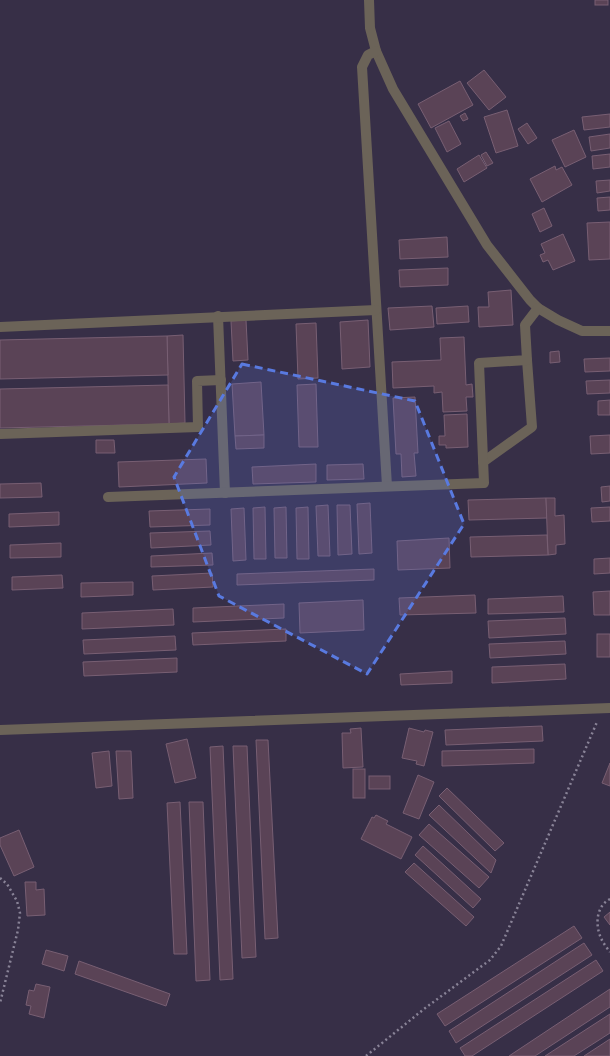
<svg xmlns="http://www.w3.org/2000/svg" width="610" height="1056" viewBox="0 0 610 1056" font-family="Mulish,sans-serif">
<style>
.building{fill:#5a4356;stroke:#785f73}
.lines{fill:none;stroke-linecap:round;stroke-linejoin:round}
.path{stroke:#898397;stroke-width:2.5;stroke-dasharray:2 3;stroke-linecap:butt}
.minor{stroke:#6b6358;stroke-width:10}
.marked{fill:#597ae0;fill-opacity:0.2;stroke:#597ae0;stroke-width:3;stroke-dasharray:8 5;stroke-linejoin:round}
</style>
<rect width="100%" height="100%" fill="#372f47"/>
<g class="building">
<rect x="595" y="0" width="13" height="5"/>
<path d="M484 70 506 97 489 110 467 83Z"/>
<path d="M460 81 473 105 431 128 418 104Z"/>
<path d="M507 110 518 146 496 153 484 117Z"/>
<path d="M465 113 468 119 463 121 460 116Z"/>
<path d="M610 114V127L584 130 582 117Z"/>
<path d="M449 121 461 144 447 152 435 128Z"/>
<path d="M527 123 537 138 528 144 518 129Z"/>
<path d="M574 130 586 157 565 167 552 140Z"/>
<path d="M610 134V148L591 151 589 137Z"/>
<path d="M486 152 493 163 487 166 481 155Z"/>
<path d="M610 154V167L593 169 592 156Z"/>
<path d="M479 155 487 168 464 182 457 169Z"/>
<path d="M555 166 556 170 562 167 572 185 542 202 530 179Z"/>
<path d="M610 180V191L597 193 596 181Z"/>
<path d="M610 197V210L598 211 597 198Z"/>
<path d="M544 208 552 226 540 232 532 214Z"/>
<path d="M610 222V259L589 260 587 223Z"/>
<path d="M563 234 575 261 553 270 548 260 543 262 540 255 545 253 541 244Z"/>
<path d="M447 237 448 257 400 259 399 240Z"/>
<path d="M448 268V285L400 287 399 270Z"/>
<path d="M511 290 513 325 479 327 478 307H489L488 292Z"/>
<path d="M432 306 434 327 390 330 388 308Z"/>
<path d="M468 306 469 322 437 324 436 308Z"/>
<path d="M246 320 248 360 233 361 231 321Z"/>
<path d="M368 320 370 367 342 369 340 322Z"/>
<path d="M316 323 318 378 298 379 296 324Z"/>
<path d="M183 335 185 423 169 424 167 336Z"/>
<path d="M167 336 168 375 0 379V340Z"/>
<path d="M464 337 466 385 472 384 473 397H466L467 411 443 412 442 392 434 393V386L393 388 392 362 441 360 440 338Z"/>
<path d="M559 351 560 362 550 363V352Z"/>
<path d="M610 358V371L585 372 584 359Z"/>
<path d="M610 380V393L587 394 586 381Z"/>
<path d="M261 382 264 435 235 436 232 384Z"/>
<path d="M316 384 318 447H299L297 385Z"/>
<path d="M168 385 169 424 0 428V389Z"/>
<path d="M415 397 418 453H414L416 476 402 477 401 454H396L393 398Z"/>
<path d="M610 400V415H598V401Z"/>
<path d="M467 414 468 447 446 448V445H439V436H445L444 415Z"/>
<path d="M264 435V448L236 449 235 436Z"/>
<path d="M610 435V453L591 454 590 436Z"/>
<path d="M96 440H114L115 453H96Z"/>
<path d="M206 459 207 483 119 487 118 462Z"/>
<path d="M316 464V482L253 484 252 467Z"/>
<path d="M363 464 364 479 327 480V465Z"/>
<path d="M41 483 42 497 0 498V484Z"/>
<path d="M610 486V501L602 502 601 487Z"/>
<path d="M546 498 547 518 469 520 468 500Z"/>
<path d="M546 498H555V516L564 515 565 544 556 545V554L548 555Z"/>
<path d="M370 503 372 553 359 554 357 504Z"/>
<path d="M328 505 330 556H318L316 506Z"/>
<path d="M337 505H350L352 554 338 555Z"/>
<path d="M265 507 266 559H254L253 508Z"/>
<path d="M286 507 287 558H275L274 508Z"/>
<path d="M308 507 309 559H297L296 508Z"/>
<path d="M610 507V521L592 522 591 508Z"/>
<path d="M244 508 246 560 233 561 231 509Z"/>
<path d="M210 509V525L150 527 149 511Z"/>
<path d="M59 512V525L9 527V514Z"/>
<path d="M210 531 211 545 151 548 150 533Z"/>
<path d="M547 535 548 555 471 557 470 537Z"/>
<path d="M449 538 450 568 398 570 397 541Z"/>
<path d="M61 543V557L10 558V545Z"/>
<path d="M212 553 213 565 151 567V556Z"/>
<path d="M610 558V573L594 574V559Z"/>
<path d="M374 569V580L237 585V574Z"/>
<path d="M212 573 213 587 153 590 152 576Z"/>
<path d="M62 575 63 588 12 590V577Z"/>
<path d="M133 582V595L81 597V583Z"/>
<path d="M610 591V615H594L593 592Z"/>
<path d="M475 595 476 613 400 615 399 598Z"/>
<path d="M563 596 564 612 488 614V599Z"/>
<path d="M363 600 364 630 300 633 299 603Z"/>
<path d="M284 604V618L193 622V608Z"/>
<path d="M173 609 174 625 82 629V613Z"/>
<path d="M565 618 566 634 489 638 488 621Z"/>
<path d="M286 629V641L193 645 192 633Z"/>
<rect x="597" y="634" width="13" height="23"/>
<path d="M175 636 176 650 84 654 83 640Z"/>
<path d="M565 641 566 654 490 658 489 644Z"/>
<path d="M177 658V672L84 676 83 662Z"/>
<path d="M565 664 566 679 492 683V667Z"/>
<path d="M452 671V683L401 685 400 674Z"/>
<path d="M542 726 543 741 446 745 445 730Z"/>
<path d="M361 728 363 767 343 768 342 733H351L350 729Z"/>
<path d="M409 728 424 732 425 730 433 732 424 766 416 764 417 761 402 758Z"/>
<path d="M187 739 196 778 175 783 166 744Z"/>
<path d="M256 740H268L278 938 265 939Z"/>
<path d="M223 746 233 979 220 980 210 747Z"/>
<path d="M233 746H247L256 957 242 958Z"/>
<path d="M534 749V763L442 766V751Z"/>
<path d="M109 751 112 786 96 788 92 753Z"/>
<path d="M116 751H131L133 798 119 799Z"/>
<path d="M610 763V786L602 783Z"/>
<rect x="353" y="769" width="12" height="29"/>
<path d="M418 775 434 782 419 819 403 813Z"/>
<rect x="369" y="776" width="21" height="13"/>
<path d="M447 788 504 843 495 851 439 796Z"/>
<path d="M180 802 187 954H174L167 803Z"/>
<path d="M189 802H203L210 980 196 981Z"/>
<path d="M439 805 496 860 491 873 429 815Z"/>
<path d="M376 815 388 821 386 824 412 837 401 859 361 839 372 817 374 818Z"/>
<path d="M429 824 489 877 479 888 419 835Z"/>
<path d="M19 830 34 867 14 876 0 845V838Z"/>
<path d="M423 846 481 899 473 908 415 855Z"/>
<path d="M414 863 474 917 466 926 405 872Z"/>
<path d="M25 882H36V890L44 889 45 915 27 916Z"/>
<path d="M610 912V925L604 917Z"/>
<path d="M574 926 582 938 445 1026 437 1014Z"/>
<path d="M584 943 592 955 456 1043 449 1031Z"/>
<path d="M46 950 68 956 64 971 42 964Z"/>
<path d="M596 960 603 971 472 1056H465L460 1048Z"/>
<path d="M79 961 170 994 166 1006 75 974Z"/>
<path d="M36 984 50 987 44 1018 29 1014 31 1006 26 1005 29 990 34 991Z"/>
<path d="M610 989V1007L535 1056H509Z"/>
<path d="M610 1014V1033L574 1056H545Z"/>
<path d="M610 1039V1056H584Z"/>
</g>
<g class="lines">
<g class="path">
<path d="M0 878 7 884 17 901 20 913 18 930 0 1003"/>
<path d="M610 899C596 906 595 925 601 938 603 943 607 948 610 952"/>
<path d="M366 1056 424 1009 490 960 501 946 597 722"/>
</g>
<g class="minor">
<path d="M369 0 370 28 376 51 393 89 487 245 530 300 538 308 558 320 582 331H610"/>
<path d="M376 51 368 55 362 67 387 486"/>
<path d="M218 316 225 493"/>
<path d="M0 327 376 310"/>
<path d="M0 434 198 427 197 381 221 380"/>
<path d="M483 462 532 427 527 360"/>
<path d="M108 497 484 483 479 363 527 360 525 325 538 308"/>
<path d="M0 730 610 708"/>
</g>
</g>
<path class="marked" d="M242 364 415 401 464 524 367 674 219 596 174 477Z"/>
</svg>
